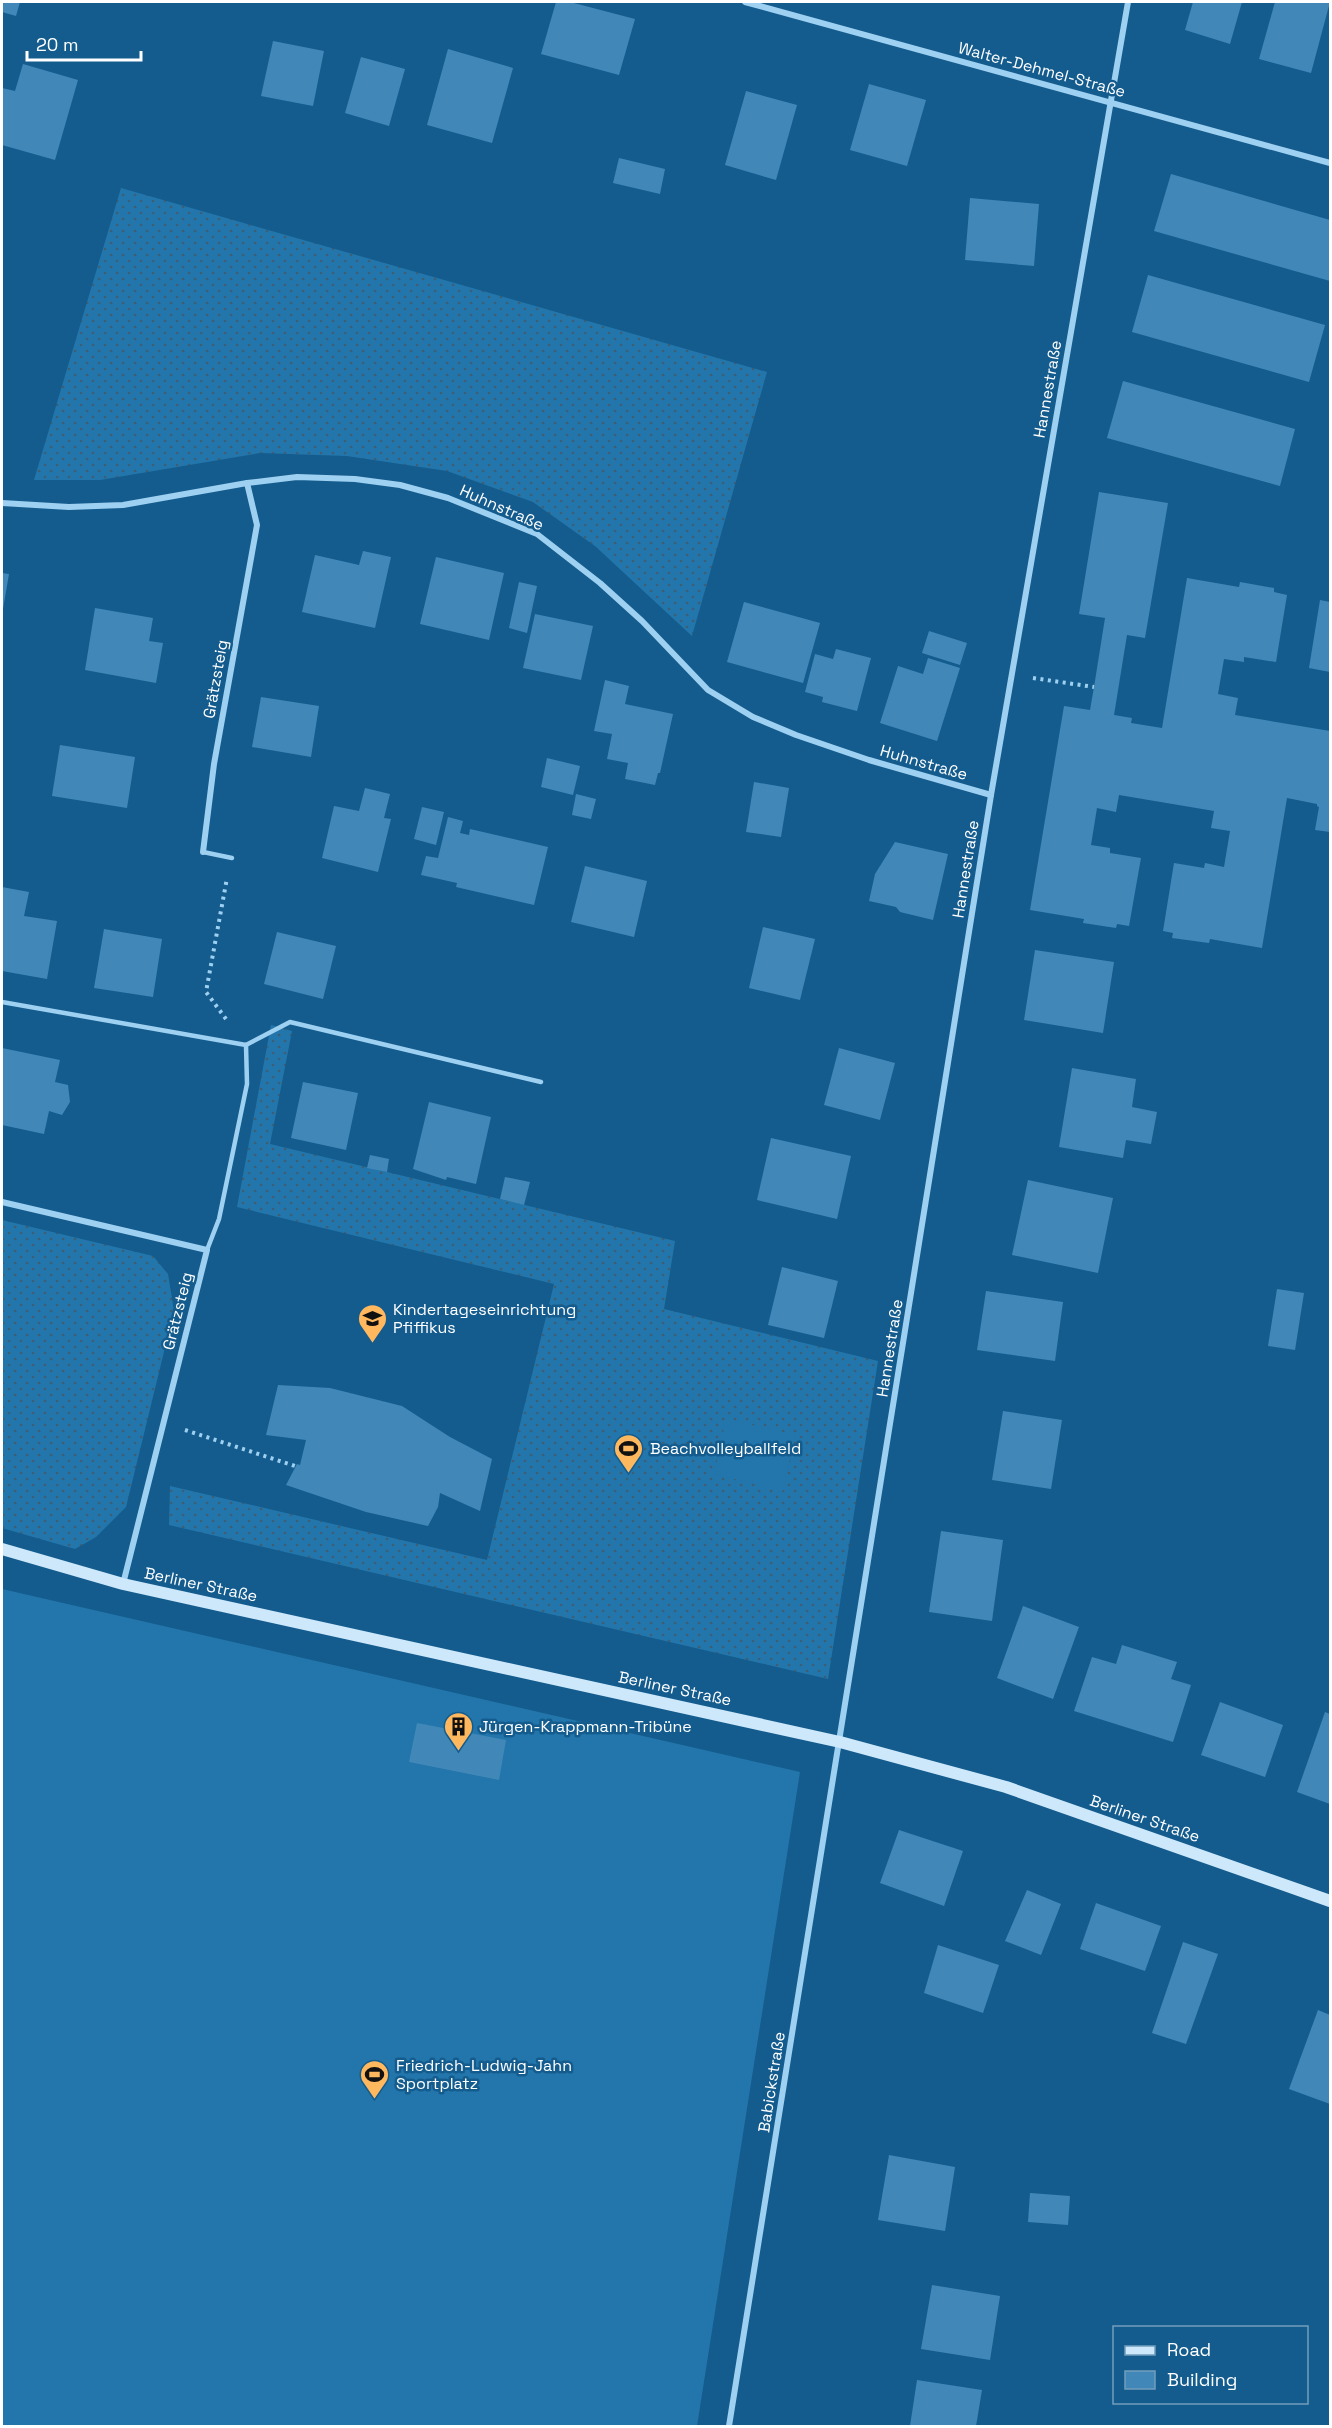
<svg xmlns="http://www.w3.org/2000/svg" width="1332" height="2428" viewBox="0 0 1332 2428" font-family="'Space Grotesk',sans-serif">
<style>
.grass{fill:url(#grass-dots)}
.garden{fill:#2376ab}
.building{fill:#4188b8}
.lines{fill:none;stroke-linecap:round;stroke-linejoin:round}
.path{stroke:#9ed0f1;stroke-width:4;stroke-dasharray:3 4.5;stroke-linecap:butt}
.lane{stroke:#9ed0f1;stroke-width:4.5}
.street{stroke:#9ed0f1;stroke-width:6}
.secondary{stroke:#cde8fb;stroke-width:12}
.labels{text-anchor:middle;stroke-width:5;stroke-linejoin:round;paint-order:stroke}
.street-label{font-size:16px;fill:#fff;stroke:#145c8e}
.poi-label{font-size:16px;fill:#fff;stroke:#145c8e;text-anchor:start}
</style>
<defs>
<pattern id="grass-dots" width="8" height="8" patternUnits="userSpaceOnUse" patternTransform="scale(1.5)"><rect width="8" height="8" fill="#2376ab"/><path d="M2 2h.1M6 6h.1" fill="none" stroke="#3a5f77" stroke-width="1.8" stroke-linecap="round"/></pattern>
</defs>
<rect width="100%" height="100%" fill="#145c8e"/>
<g class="grass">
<path d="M121 188 767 372 692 636 595 546 533 502 447 471 347 456 260 453 100 480H34Z"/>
<path d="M271 1025 292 1031 270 1144 675 1241 664 1309 878 1361 828 1679 169 1525 170 1486 487 1560 554 1284 237 1207Z"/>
<path d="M2 1220 153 1256 168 1274 174 1311 126 1507 96 1537 75 1549 2 1528Z"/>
</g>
<g class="garden">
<path d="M726 1419 795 1435 783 1491 714 1474Z"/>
<path d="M2 1589 800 1772 697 2426H2Z"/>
</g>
<g class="building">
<path d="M2 2H20L16 16 2 12Z"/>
<path d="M556 2H570L635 19 619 75 541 54Z"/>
<path d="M1193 2H1242L1230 44 1185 30Z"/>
<path d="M1275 2H1330L1311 73 1259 59Z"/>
<path d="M273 41 324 51 313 106 261 96Z"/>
<path d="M448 49 513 68 492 143 427 125Z"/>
<path d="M361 57 405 69 389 126 345 113Z"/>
<path d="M23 64 78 80 55 160 2 145V88L15 91Z"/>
<path d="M869 84 926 100 907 166 850 150Z"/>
<path d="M746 91 797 105 776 180 725 165Z"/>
<path d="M619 158 665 169 660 194 613 183Z"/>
<path d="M1171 174 1330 220V281L1154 231Z"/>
<path d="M970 198 1039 204 1034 266 965 260Z"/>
<path d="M1148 275 1325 325 1309 382 1132 332Z"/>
<path d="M1123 381 1295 429 1280 486 1107 438Z"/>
<path d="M1099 492 1168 503 1145 638 1127 635 1114 715 1132 718 1131 723 1162 728 1187 578 1239 587 1240 582 1274 588V592L1287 595 1276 662 1244 657V662L1224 659 1218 694 1238 698 1235 715 1330 731V832L1315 830 1319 807 1317 806V804L1287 798 1262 948 1210 939 1209 943 1172 938 1173 933 1163 931 1174 863 1204 868 1205 863 1224 867 1230 831 1211 828 1214 811 1119 795 1116 812 1097 808 1091 845 1110 848V853L1141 858 1129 926 1117 924 1116 928 1083 923 1084 919 1030 910 1064 706 1090 710 1094 687 1105 618 1079 614Z"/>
<path d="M363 551 391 557 375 628 302 612 315 555 359 565Z"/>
<path d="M436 557 504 573 489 640 420 624Z"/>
<path d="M2 573 9 574 3 609H2Z"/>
<path d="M519 582 537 586 527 633 509 628Z"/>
<path d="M1320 600 1330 602V672L1309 668Z"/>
<path d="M744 602 820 623 803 683 727 662Z"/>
<path d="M95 608 153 618 149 641 163 643 156 683 85 670Z"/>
<path d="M535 614 593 626 581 680 523 668Z"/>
<path d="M929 631 967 643 960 665 922 653Z"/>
<path d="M836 649 871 658 857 711 822 702 823 697 805 692 815 654 833 659Z"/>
<path d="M928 658 960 668 937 741 880 723 898 666 923 674Z"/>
<path d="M605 680 629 686 625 704 673 714 660 773H658L655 785 625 779 628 763 607 759 612 734 594 731Z"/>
<path d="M261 697 319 706 311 757 252 747Z"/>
<path d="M60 745 135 757 127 808 52 796Z"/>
<path d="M547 758 580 766 573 795 541 787Z"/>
<path d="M754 782 789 788 781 837 746 832Z"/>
<path d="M365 788 390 794 384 818 391 819 378 872 322 858 334 806 359 811Z"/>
<path d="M576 794 596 799 591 819 572 815Z"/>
<path d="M422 807 444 812 436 845 414 839Z"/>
<path d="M448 817 463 821 460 833 469 835 470 829 548 847 534 905 456 887 457 883 421 875 426 856 438 858Z"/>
<path d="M895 842 948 854 933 920 900 912 896 907 869 901 875 874Z"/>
<path d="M585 866 647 881 634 937 571 922Z"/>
<path d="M2 887 29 892 24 916 57 921 47 979 2 971Z"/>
<path d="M763 927 815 939 800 1000 749 988Z"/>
<path d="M104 929 162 939 153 997 94 988Z"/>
<path d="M277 932 336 946 323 999 264 984Z"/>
<path d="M1035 950 1114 962 1103 1033 1024 1020Z"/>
<path d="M2 1048 60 1060 55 1082 68 1085 70 1102 62 1115 49 1111 44 1134 2 1125Z"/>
<path d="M839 1048 895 1063 880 1120 824 1105Z"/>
<path d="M1072 1068 1136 1079 1132 1107 1157 1112 1151 1144 1126 1140 1123 1158 1059 1147Z"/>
<path d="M303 1082 358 1093 346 1150 291 1138Z"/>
<path d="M429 1102 491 1117 476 1184 447 1177 446 1180 413 1169Z"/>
<path d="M771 1138 851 1156 837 1219 757 1200Z"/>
<path d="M370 1155 389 1159 387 1172 367 1168Z"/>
<path d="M505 1177 530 1182 524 1205 500 1199Z"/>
<path d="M1028 1180 1113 1198 1098 1273 1012 1255Z"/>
<path d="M782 1267 838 1281 824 1338 768 1325Z"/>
<path d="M1277 1289 1304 1293 1295 1350 1268 1346Z"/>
<path d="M986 1291 1063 1302 1055 1361 977 1350Z"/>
<path d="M278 1385 330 1388 402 1406 450 1437 492 1459 480 1511 440 1493 438 1507 428 1526 366 1512 286 1485 297 1464 300 1465 306 1440 266 1435Z"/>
<path d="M1003 1411 1062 1420 1051 1489 992 1480Z"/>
<path d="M941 1531 1003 1540 992 1621 929 1612Z"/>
<path d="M1023 1606 1079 1627 1053 1699 997 1678Z"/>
<path d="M1122 1645 1177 1662 1171 1679 1191 1685 1173 1742 1074 1711 1092 1657 1116 1664Z"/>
<path d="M1220 1702 1283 1725 1265 1777 1201 1755Z"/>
<path d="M1325 1712 1330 1714V1804L1297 1792Z"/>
<path d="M417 1723 506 1740 499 1780 409 1762Z"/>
<path d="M899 1830 963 1851 944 1906 880 1883Z"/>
<path d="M1027 1890 1061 1904 1041 1955 1005 1941Z"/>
<path d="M1096 1903 1161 1926 1145 1971 1080 1949Z"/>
<path d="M1183 1942 1218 1954 1186 2044 1152 2033Z"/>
<path d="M938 1945 999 1965 983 2013 924 1993Z"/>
<path d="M1318 2010 1330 2015V2104L1289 2089Z"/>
<path d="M889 2155 955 2167 945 2231 878 2220Z"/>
<path d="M1030 2193 1070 2196 1068 2225 1028 2222Z"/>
<path d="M932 2285 1000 2296 990 2360 921 2349Z"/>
<path d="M917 2380 982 2390 976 2426H910Z"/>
</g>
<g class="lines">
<g class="path">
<path d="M1033 678 1094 687"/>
<path d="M226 1019 206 992 227 878"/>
<path d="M185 1430 295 1466"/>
</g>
<g class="lane">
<path d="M203 852 232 858"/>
<path d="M2 1002 246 1045"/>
<path d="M246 1045 290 1022 541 1082"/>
<path d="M207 1250 219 1219 247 1084 246 1045"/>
</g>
<g class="street">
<path d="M745 2 1330 163"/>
<path d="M2 503 69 507 123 505 247 483 297 477 355 479 400 485 448 498 537 534 600 583 642 621 708 690 753 717 796 735 869 760 991 795"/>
<path d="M203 852 214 764 257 525 247 483"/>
<path d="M2 1202 207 1250 123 1584"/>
<path d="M729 2426 991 795 1128 2"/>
</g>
<path class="secondary" d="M2 1549 123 1584 840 1742 1006 1787 1330 1901"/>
</g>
<defs>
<symbol id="school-pin" viewBox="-11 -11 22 30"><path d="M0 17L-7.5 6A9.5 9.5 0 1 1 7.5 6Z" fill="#ffb85e" stroke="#145c8e"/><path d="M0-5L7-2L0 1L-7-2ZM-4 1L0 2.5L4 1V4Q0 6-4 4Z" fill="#111"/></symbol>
<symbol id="stadium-pin" viewBox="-11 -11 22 30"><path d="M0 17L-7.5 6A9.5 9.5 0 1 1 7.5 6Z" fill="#ffb85e" stroke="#145c8e"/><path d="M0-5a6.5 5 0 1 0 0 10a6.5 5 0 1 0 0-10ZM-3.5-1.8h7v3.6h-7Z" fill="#111"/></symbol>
<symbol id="building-pin" viewBox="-11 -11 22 30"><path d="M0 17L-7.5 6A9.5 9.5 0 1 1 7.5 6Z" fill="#ffb85e" stroke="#145c8e"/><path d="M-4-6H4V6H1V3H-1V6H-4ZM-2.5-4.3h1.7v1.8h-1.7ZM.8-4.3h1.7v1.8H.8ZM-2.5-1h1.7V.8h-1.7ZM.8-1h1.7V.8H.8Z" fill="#111"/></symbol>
</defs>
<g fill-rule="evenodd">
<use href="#school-pin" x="356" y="1302" width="33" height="45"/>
<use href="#stadium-pin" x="612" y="1432" width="33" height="45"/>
<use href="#building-pin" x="442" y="1710" width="33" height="45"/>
<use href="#stadium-pin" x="358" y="2058" width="33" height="45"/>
</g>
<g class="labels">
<g class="street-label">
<text transform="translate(1042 69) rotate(15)" y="6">Walter-Dehmel-Straße</text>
<text transform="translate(1047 389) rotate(-80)" y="6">Hannestraße</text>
<text transform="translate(502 507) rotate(24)" y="6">Huhnstraße</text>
<text transform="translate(215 679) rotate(-80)" y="6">Grätzsteig</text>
<text transform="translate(924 762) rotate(16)" y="6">Huhnstraße</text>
<text transform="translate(965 869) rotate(-81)" y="6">Hannestraße</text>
<text transform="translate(177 1311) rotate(-76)" y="6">Grätzsteig</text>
<text transform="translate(889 1348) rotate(-81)" y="6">Hannestraße</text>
<text transform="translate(201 1584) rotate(12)" y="6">Berliner Straße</text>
<text transform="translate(675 1688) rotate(12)" y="6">Berliner Straße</text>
<text transform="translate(1145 1818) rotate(19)" y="6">Berliner Straße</text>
<text transform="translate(771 2082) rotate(-81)" y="6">Babickstraße</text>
</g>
<g class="poi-label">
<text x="393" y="1315">Kindertageseinrichtung<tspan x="393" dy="18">Pfiffikus</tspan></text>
<text x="650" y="1454">Beachvolleyballfeld</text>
<text x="479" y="1732">Jürgen-Krappmann-Tribüne</text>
<text x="396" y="2071">Friedrich-Ludwig-Jahn<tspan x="396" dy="18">Sportplatz</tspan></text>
</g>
</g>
<rect width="1332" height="2428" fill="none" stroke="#ffffff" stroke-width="6"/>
<rect x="1113" y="2326" width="195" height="78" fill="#145c8e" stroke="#729dbb" stroke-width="1.5"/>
<rect x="1125" y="2346" width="30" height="9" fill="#cde8fb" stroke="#729dbb" stroke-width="1.5"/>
<text x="1167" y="2356" font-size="18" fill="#ffffff">Road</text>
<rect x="1125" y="2371" width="30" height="18" fill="#4188b8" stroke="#729dbb" stroke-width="1.5"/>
<text x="1167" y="2386" font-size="18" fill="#ffffff">Building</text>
<path d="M27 51v9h114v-9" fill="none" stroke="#ffffff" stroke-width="3"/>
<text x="36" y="51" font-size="18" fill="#ffffff" stroke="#145c8e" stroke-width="4.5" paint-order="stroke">20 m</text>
</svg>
